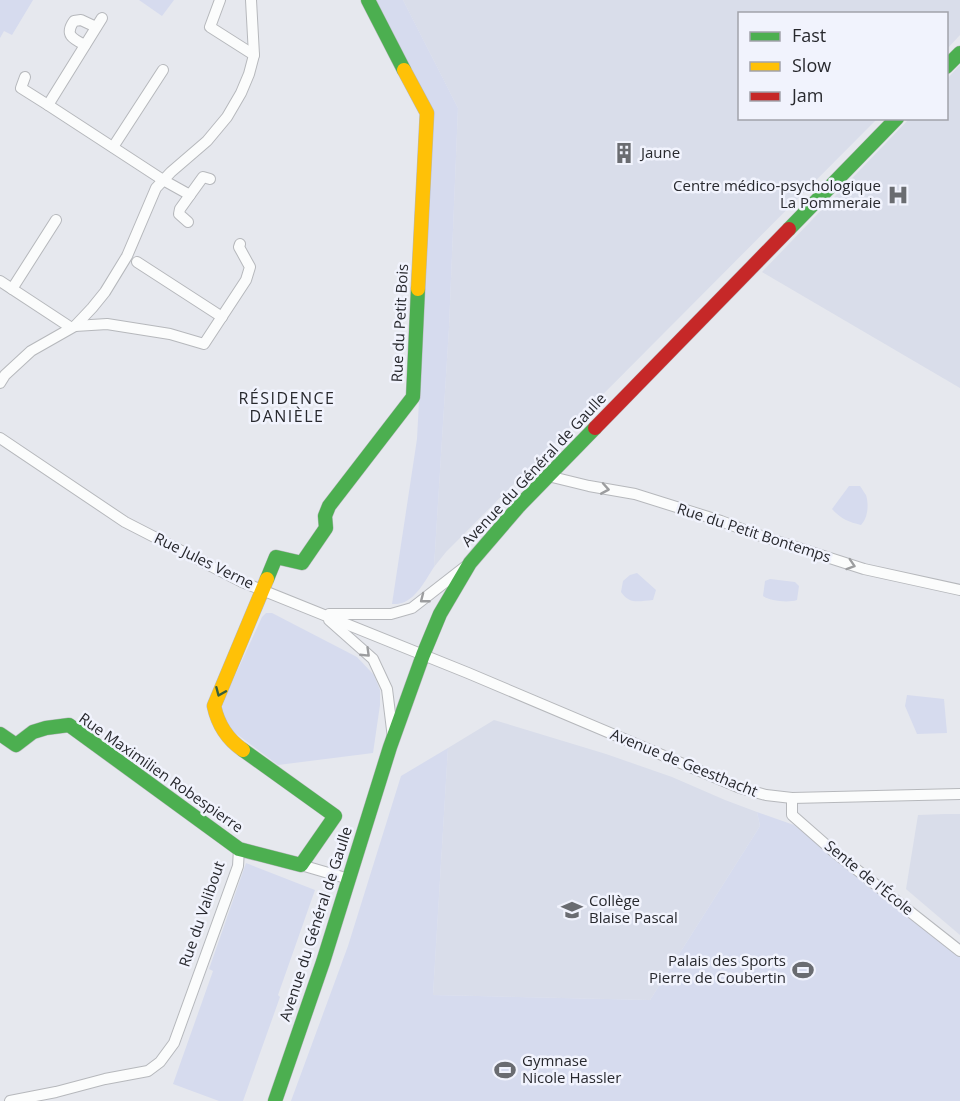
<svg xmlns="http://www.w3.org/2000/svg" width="960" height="1101" viewBox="0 0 960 1101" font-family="'Open Sans',sans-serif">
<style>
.built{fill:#d9ddea}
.green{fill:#d6dbee}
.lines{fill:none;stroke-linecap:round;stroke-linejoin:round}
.street-casing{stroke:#b6b8bc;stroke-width:12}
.fast-casing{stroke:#b6b8bc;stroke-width:15}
.slow-casing{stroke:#b6b8bc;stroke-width:15}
.jam-casing{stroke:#b6b8bc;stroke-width:15}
.street{stroke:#fbfcfc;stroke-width:10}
.fast{stroke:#4caf50;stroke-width:14}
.slow{stroke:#ffc107;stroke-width:14}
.jam{stroke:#c62828;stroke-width:14}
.oneway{stroke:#9c9d9f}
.oneway2{stroke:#365f3c}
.labels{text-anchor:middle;stroke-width:5;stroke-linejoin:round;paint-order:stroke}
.poi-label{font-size:15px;fill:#28292e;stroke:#f1f3fd;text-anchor:start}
.street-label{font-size:15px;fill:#28292e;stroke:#f1f3fd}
.neighbourhood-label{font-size:16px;letter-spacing:1.5px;fill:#28292e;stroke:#f1f3fd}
</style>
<rect width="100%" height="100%" fill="#e6e8ee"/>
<g class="built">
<path d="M403 0H960V35L947 49 946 14H740V118L877 119 446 552 434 567 449 328 458 108Z"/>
<path d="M960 65V388L762 272 909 119 946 118 947 79Z"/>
<path d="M494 720 606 754 672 777 725 800 757 812 760 826 650 1000 433 995 448 748Z"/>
<path d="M945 814H960V935L906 889 918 815Z"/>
</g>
<g class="green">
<path d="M0 0H33L12 35 4 31 0 38Z"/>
<path d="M139 0H174L162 16Z"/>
<path d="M376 0H403L458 108 449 328 434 567C426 579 417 598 402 603 399 604 395 604 392 604L417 439 434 114 430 105Z"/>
<path d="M849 486H860C861 487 865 494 866 495 869 504 868 518 861 525 849 522 841 519 832 509Z"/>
<path d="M637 573 656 590 653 600C639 601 630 605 621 592L623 581 630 575Z"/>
<path d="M770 579 795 582 799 586 797 600C788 603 770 601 763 596L765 581Z"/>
<path d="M266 613H272L357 657 374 675 380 690V705L373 753 278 765 230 729 223 718 222 707 228 691 262 617Z"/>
<path d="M907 695 944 699 947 733 917 734 905 706Z"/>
<path d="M448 748 433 995 650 1000 760 826 757 812 794 825 960 956V1101H291L348 946 401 776Z"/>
<path d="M246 863 315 890 278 995 280 997 243 1101H219L173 1084 213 971 209 969Z"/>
</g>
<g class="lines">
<defs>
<g id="street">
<path d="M220 0 210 27 254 55"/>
<path d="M102 18 48 105 163 180 190 195 203 177 210 179"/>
<path d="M85 45C73 39 64 35 74 21L81 20 96 27"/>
<path d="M25 77 21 88 48 105"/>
<path d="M113 147 163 70"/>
<path d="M188 222 179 214 180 209 190 195"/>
<path d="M137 262 222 317"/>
<path d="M0 281 70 327"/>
<path d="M12 289 56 220"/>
<path d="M75 326 107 324 170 334 204 344 246 280 250 267 239 247 240 244"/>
<path d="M0 383 5 375 31 351 75 326 92 308 105 292 127 256 156 188 171 172 207 141 227 117 241 93 249 74 254 55 251 0"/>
<path d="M0 438 125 522 242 582 468 673 740 788 766 795 792 798 960 794"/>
<path d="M548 476 589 486 635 494 721 521 755 534 864 569 960 590"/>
<path d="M329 614H391L412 608 466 566"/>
<path d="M329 620 373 659 387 689 393 738"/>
<path d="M792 798V815L833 851 960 951"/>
<path d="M301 865 349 879"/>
<path d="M10 1101 56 1092 105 1079 148 1071 160 1062 174 1043 238 866 239 849"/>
</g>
<g id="fast">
<path d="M368 0 404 70"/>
<path d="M946 67 960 53"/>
<path d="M789 229 897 118"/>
<path d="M267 579 276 557 302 563 326 528 325 516 329 506 413 397 418 289"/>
<path d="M0 734 16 745 33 732 46 728 69 725 239 849 301 865 335 816 243 750"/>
<path d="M275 1101 323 962 390 747 423 655 440 614 470 563 519 506 595 428"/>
</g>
<g id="slow">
<path d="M404 70 427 113 418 289"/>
<path d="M243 750C227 739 218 725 214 706L267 579"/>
</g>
<path id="jam" d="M595 428 789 229"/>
</defs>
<use href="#street" class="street-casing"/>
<use href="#fast" class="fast-casing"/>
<use href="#slow" class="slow-casing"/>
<use href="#jam" class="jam-casing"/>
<use href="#street" class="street"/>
<use href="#fast" class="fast"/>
<use href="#slow" class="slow"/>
<use href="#jam" class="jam"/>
</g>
<defs><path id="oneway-chevron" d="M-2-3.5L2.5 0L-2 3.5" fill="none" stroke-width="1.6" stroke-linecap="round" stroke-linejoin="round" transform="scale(1.5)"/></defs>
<g class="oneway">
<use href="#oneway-chevron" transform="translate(605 489) rotate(10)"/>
<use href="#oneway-chevron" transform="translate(851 565) rotate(18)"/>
<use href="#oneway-chevron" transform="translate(424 599) rotate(142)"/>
<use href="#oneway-chevron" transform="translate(366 653) rotate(44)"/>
</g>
<use class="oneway2" href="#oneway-chevron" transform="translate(220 692) rotate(113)"/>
<defs>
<symbol id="building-bare" viewBox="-9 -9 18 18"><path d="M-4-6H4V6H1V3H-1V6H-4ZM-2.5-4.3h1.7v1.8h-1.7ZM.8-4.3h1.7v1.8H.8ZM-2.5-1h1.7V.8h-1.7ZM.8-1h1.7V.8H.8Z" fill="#6a6c71" stroke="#f1f3fd" stroke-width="2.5" paint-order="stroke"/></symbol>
<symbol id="hospital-bare" viewBox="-9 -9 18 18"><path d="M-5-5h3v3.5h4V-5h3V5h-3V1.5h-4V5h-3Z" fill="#6a6c71" stroke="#f1f3fd" stroke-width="2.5" paint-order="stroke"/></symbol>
<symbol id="school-bare" viewBox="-9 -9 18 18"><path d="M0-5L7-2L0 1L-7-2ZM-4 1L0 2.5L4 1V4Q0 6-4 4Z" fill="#6a6c71" stroke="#f1f3fd" stroke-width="2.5" paint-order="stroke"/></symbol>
<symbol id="stadium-bare" viewBox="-9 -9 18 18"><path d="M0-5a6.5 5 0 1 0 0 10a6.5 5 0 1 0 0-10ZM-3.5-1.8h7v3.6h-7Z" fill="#6a6c71" stroke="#f1f3fd" stroke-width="2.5" paint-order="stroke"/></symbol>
</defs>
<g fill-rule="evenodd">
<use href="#building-bare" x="609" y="138" width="30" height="30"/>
<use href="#hospital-bare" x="883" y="180" width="30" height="30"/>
<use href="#school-bare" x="557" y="895" width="30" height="30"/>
<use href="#stadium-bare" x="788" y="955" width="30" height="30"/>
<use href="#stadium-bare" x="490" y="1055" width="30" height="30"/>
</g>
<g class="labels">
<g class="poi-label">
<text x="641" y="158">Jaune</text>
<text x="881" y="191" text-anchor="end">Centre médico-psychologique<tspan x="881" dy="17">La Pommeraie</tspan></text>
<text x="589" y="906">Collège<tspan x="589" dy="17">Blaise Pascal</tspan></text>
<text x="786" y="966" text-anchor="end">Palais des Sports<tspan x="786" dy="17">Pierre de Coubertin</tspan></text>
<text x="522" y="1066">Gymnase<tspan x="522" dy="17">Nicole Hassler</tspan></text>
</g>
<g class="street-label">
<text transform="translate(400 323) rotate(-87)" y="5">Rue du Petit Bois</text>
<text transform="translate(534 470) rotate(-47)" y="5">Avenue du Général de Gaulle</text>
<text transform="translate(754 533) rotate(18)" y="5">Rue du Petit Bontemps</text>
<text transform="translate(204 561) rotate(26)" y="5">Rue Jules Verne</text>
<text transform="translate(684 763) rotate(22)" y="5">Avenue de Geesthacht</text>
<text transform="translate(161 773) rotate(35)" y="5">Rue Maximilien Robespierre</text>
<text transform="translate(869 878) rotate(39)" y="5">Sente de l'École</text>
<text transform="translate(202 914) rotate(-71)" y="5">Rue du Valibout</text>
<text transform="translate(316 924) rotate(-72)" y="5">Avenue du Général de Gaulle</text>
</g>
<g class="neighbourhood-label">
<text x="287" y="404">RÉSIDENCE<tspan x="287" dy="18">DANIÈLE</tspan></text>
</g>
</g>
<rect x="738" y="12" width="210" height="108" fill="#f1f3fd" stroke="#a1a2aa" stroke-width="1.5"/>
<rect x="750" y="32" width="30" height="9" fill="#4caf50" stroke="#a1a2aa" stroke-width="1.5"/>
<text x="792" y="42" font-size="18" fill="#28292e">Fast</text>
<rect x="750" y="62" width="30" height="9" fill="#ffc107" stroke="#a1a2aa" stroke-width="1.5"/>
<text x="792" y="72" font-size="18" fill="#28292e">Slow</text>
<rect x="750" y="92" width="30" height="9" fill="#c62828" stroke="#a1a2aa" stroke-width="1.5"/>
<text x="792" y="102" font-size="18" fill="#28292e">Jam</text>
</svg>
